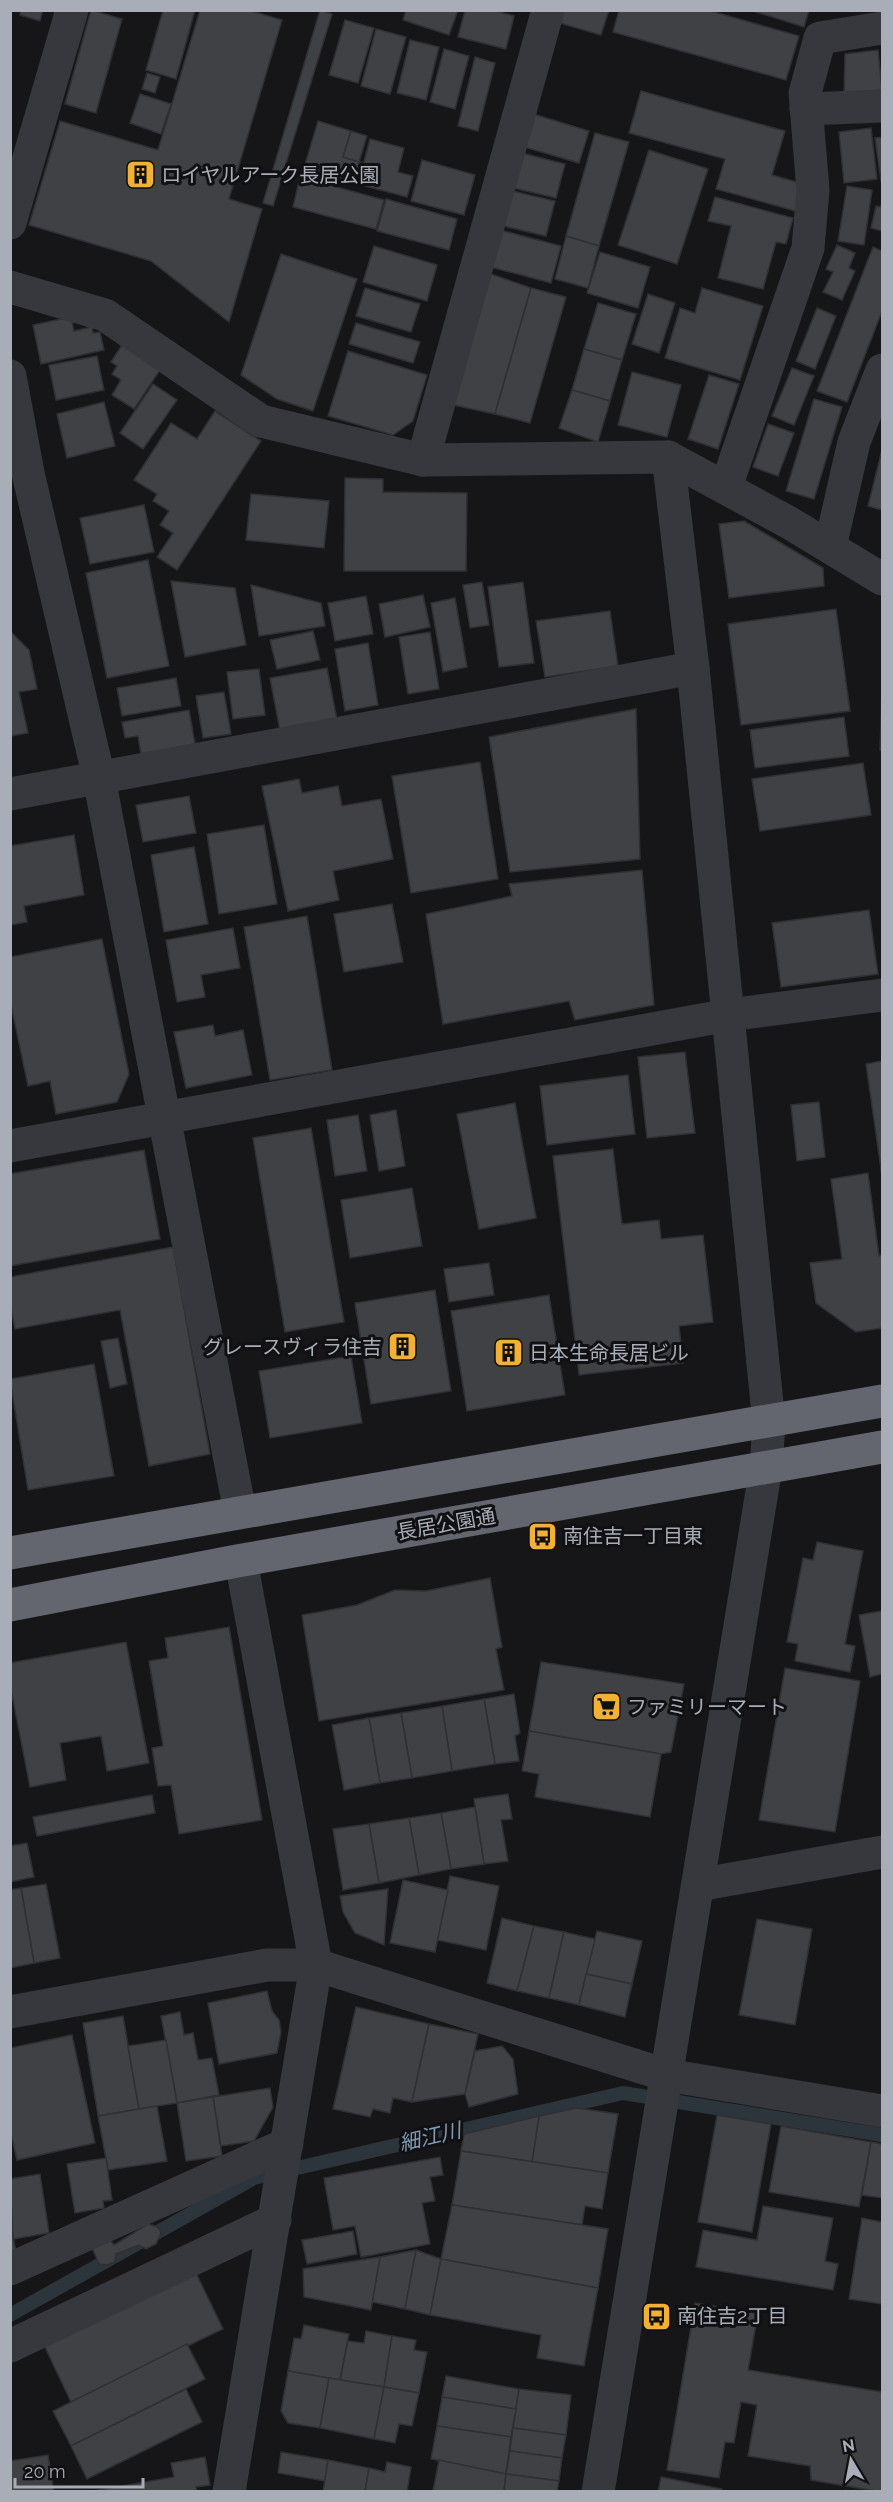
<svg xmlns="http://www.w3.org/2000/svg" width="893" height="2502" viewBox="0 0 893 2502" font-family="Raleway,'Noto Sans JP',sans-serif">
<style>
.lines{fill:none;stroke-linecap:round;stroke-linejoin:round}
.stream{stroke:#2c353c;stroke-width:14}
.building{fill:#404145;stroke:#303034;stroke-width:1.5}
.minor{stroke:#37383d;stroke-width:33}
.highway{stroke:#63666e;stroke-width:33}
.labels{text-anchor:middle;stroke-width:6;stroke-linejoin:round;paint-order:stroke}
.poi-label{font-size:20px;fill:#a8adb8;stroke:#111113;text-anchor:start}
.street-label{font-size:20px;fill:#a8adb8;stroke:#111113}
.water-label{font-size:21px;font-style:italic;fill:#7f9bb3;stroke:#111113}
</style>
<rect width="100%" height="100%" fill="#161618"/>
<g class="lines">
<path class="stream" d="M10 2315 254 2178 623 2093 882 2135"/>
</g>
<g class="building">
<path d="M21 10H43L40 21 20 15Z"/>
<path d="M91 10 122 19 96 113 65 104Z"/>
<path d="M163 10H195L176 79 146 70Z"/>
<path d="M200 10H248L282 20 229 199 262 209 229 322 151 261 29 225 60 121 158 150Z"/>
<path d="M320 10 332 14 273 206 263 203Z"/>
<path d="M406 10H458L449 35 403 20Z"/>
<path d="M465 10H493L514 16 506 49 458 37Z"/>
<path d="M557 10H609L601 35 553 21Z"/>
<path d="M619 10H707L799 36 786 80 613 32Z"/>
<path d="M750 10H809L804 27Z"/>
<path d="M345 20 374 28 358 83 329 75Z"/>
<path d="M376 29 406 37 390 94 361 86Z"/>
<path d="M410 40 439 47 426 100 397 93Z"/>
<path d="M444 49 469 56 455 109 430 102Z"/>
<path d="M878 50 882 90 844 94 845 54Z"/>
<path d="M475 57 495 63 478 131 458 126Z"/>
<path d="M147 73 160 77 155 93 142 89Z"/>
<path d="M641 91 785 131 772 175 807 185 799 212 716 189 725 159 629 133Z"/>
<path d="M140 94 171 104 161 134 130 123Z"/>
<path d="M530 113 589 131 579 163 521 146Z"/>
<path d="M318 121 351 131 343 157 361 162 354 184 304 168Z"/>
<path d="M871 128 877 179 844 183 839 132Z"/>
<path d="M351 131 367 136 359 162 343 157Z"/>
<path d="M595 133 629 142 599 246 566 236Z"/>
<path d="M882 137V180L881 181 875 138Z"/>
<path d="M370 139 404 148 398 172 413 176 407 197 358 184Z"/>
<path d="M649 150 708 169 677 264 618 245Z"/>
<path d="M518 152 565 164 556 198 509 187Z"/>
<path d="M422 160 475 175 464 215 411 201Z"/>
<path d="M300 177 384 200 376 229 293 207Z"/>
<path d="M847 186 872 190 864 245 838 241Z"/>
<path d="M508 190 555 201 546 236 499 225Z"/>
<path d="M715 197 793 218 786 244 776 242 763 289 718 278 731 226 708 221Z"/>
<path d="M386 199 457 219 449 250 377 231Z"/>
<path d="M882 199V231L871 228 876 206 881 207Z"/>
<path d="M496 229 561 246 551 283 487 266Z"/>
<path d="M566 236 599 246 588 288 555 279Z"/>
<path d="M837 245 855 253 849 268 855 271 842 300 823 292 833 272 826 269Z"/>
<path d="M374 246 437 265 427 301 363 282Z"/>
<path d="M873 247 882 251V311L847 402 817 391Z"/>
<path d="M600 252 650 267 638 308 587 293Z"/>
<path d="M281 254 357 279 313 411 277 399 241 375Z"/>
<path d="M491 274 531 288 495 414 453 405Z"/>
<path d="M365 288 420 304 411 332 356 316Z"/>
<path d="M531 288 566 297 530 423 495 414Z"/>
<path d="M702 288 763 306 740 380 665 358 680 308 695 313Z"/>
<path d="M648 294 675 303 659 353 632 344Z"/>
<path d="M598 303 636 314 622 360 584 349Z"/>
<path d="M817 308 836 316 815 369 796 361Z"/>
<path d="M71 317 74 331 92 327 93 333 100 332 104 350 41 364 33 325Z"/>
<path d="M356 323 420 342 413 363 349 344Z"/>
<path d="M122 345 160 370 134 409 112 395 121 380 112 374 117 366 111 362Z"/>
<path d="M584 349 622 360 610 401 572 390Z"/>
<path d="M348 351 427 375 413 421 393 435 328 416Z"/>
<path d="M97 356 104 390 56 400 49 365Z"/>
<path d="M792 368 814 376 794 425 772 416Z"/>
<path d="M632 372 681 385 667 437 618 425Z"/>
<path d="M709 375 739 384 718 449 688 439Z"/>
<path d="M153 384 177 400 143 449 120 433Z"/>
<path d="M572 390 610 401 598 442 559 428Z"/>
<path d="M814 399 842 407 814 499 786 491Z"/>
<path d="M104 402 115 446 67 458 57 414Z"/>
<path d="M215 411 261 441 177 570 157 557 173 533 160 525 169 511 153 501 157 494 134 480 171 423 197 439Z"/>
<path d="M768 424 794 433 778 476 753 467Z"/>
<path d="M882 450V510L868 506Z"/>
<path d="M345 478 383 479V492L467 493 466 571H344Z"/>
<path d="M251 494 329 501 324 548 246 540Z"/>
<path d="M144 505 154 552 90 564 80 518Z"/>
<path d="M744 521 823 568 824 586 729 598 719 524Z"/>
<path d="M148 560 169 666 107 678 86 573Z"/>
<path d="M171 581 235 588 246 645 185 657Z"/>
<path d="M482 582 489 625 470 628 463 585Z"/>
<path d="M523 582 534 663 499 667 488 587Z"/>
<path d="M251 585 321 603 325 626 259 636Z"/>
<path d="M423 595 430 627 385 637 379 604Z"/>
<path d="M366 596 373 634 335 641 328 603Z"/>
<path d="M455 598 467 667 443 672 431 603Z"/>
<path d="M836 609 850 711 741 725 728 624Z"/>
<path d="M610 611 618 666 545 677 536 621Z"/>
<path d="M10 631 29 650 37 689 19 692 28 733 10 736Z"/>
<path d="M313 631 320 660 277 669 270 640Z"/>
<path d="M430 632 439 689 408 694 399 637Z"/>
<path d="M368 643 378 705 345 711 335 649Z"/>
<path d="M327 668 337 720 280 731 270 678Z"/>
<path d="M259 669 265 715 233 719 227 672Z"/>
<path d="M176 678 181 706 122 716 117 688Z"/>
<path d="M882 688V751L880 750Z"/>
<path d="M224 692 231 734 203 738 196 696Z"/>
<path d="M636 709 640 859 510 872 489 737Z"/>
<path d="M189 710 195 744 141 754 138 736 125 738 122 722Z"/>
<path d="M844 717 849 756 755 768 750 730Z"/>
<path d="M480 762 498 879 411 893 392 776Z"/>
<path d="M863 763 871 815 760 831 752 779Z"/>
<path d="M299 779 302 793 338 786 342 806 381 799 393 859 333 871 339 900 288 911 262 786Z"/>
<path d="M189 796 196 833 143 842 136 805Z"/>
<path d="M264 825 277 904 219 914 207 834Z"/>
<path d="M74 835 84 895 24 906 27 922 10 925V846Z"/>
<path d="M194 847 208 924 164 932 151 855Z"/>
<path d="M642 870 654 1005 575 1020 569 1001 443 1024 426 914 512 896 509 884Z"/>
<path d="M392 904 403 962 344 972 334 914Z"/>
<path d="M869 910 878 974 781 987 772 923Z"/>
<path d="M307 916 332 1070 270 1080 244 927Z"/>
<path d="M233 928 240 968 201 975 205 997 177 1002 166 940Z"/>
<path d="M102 939 129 1074 117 1102 56 1114 50 1081 28 1086 10 1000V957Z"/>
<path d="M213 1025 215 1036 243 1030 252 1075 186 1088 174 1032Z"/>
<path d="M685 1052 695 1133 647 1138 638 1057Z"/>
<path d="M882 1061V1176L866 1064Z"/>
<path d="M628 1075 635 1134 547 1145 540 1086Z"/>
<path d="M819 1102 825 1157 797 1161 791 1105Z"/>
<path d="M515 1103 536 1218 479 1229 457 1114Z"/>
<path d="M396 1110 405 1166 379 1171 370 1115Z"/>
<path d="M358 1115 367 1171 335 1176 327 1120Z"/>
<path d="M311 1128 344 1322 285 1332 253 1138Z"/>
<path d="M613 1149 622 1224 659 1220 661 1239 703 1235 713 1322 679 1326 683 1363 579 1375 553 1156Z"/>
<path d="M144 1150 160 1239 10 1266V1174Z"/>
<path d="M868 1173 879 1256 882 1255V1328L856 1332 816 1303 810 1263 842 1259 831 1179Z"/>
<path d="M412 1188 422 1246 350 1258 341 1200Z"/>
<path d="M173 1247 210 1454 149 1466 120 1310 15 1329 10 1303V1277Z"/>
<path d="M489 1263 494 1295 449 1302 444 1269Z"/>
<path d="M435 1290 451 1391 371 1404 355 1303Z"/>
<path d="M549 1295 565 1395 467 1411 451 1311Z"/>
<path d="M118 1338 127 1384 110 1388 101 1341Z"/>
<path d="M351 1356 362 1423 270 1438 259 1371Z"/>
<path d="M94 1364 114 1476 28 1490 10 1379Z"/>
<path d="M817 1542 863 1551 845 1644 855 1646 850 1672 795 1661 798 1644 787 1642 803 1558 813 1560Z"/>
<path d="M490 1578 502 1647 496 1649 504 1690 319 1721 302 1615 357 1605 395 1590 426 1591Z"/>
<path d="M882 1611V1674L870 1677 859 1615Z"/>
<path d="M229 1627 262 1820 179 1834 171 1785 158 1786 152 1748 163 1746 149 1661 168 1658 165 1638Z"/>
<path d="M126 1642 149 1763 107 1771 101 1736 60 1743 66 1780 30 1787 10 1685V1663Z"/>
<path d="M541 1662 684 1684 671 1752 661 1754 529 1731Z"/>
<path d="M785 1668 860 1681 835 1832 759 1820Z"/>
<path d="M514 1694 520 1733 515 1736 519 1761 495 1764 484 1699Z"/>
<path d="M484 1699 495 1764 452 1771 442 1706Z"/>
<path d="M442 1706 452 1771 412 1778 401 1713Z"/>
<path d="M401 1713 412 1778 380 1783 369 1718Z"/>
<path d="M369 1718 380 1783 344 1790 332 1725Z"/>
<path d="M529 1731 661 1754 650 1817 535 1797 539 1774 522 1771Z"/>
<path d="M508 1794 512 1819 501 1820 508 1861 484 1864 474 1799Z"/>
<path d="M152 1795 155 1813 37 1836 33 1817Z"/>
<path d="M475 1807 484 1864 451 1869 441 1813Z"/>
<path d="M441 1813 451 1869 419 1875 409 1818Z"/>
<path d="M409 1818 419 1875 379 1883 369 1824Z"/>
<path d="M369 1824 379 1883 343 1890 333 1829Z"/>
<path d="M27 1843 34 1877 10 1882V1846Z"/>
<path d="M450 1876 499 1886 486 1950 437 1940Z"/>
<path d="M403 1880 448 1890 435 1952 390 1943Z"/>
<path d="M46 1884 60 1958 34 1963 21 1888Z"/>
<path d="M21 1888 34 1963 10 1968V1890Z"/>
<path d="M388 1889 384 1945 355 1933 343 1912 340 1896Z"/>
<path d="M502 1918 534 1926 517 1991 487 1983Z"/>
<path d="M757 1919 812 1929 795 2025 739 2015Z"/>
<path d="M534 1926 564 1932 549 1998 517 1991Z"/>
<path d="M597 1931 642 1941 632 1984 586 1974Z"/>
<path d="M564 1932 595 1939 579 2005 549 1998Z"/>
<path d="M586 1974 632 1984 625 2017 579 2005Z"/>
<path d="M267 1991 272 2011 279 2020 281 2032 277 2053 219 2064 208 2003Z"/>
<path d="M356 2007 429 2024 412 2102 393 2098 390 2113 373 2109 370 2117 333 2109Z"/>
<path d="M180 2012 184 2035 193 2033 198 2060 212 2058 219 2095 177 2103 161 2016Z"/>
<path d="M123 2016 139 2109 98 2116 83 2023Z"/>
<path d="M429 2024 478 2034 465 2094 412 2102Z"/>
<path d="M72 2035 95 2143 17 2160 10 2129V2048Z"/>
<path d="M166 2040 177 2103 139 2109 128 2046Z"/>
<path d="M502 2046 513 2059 518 2094 469 2107 465 2094 475 2051Z"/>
<path d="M270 2088 273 2107 254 2141 221 2146 213 2097Z"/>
<path d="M213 2097 222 2156 186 2161 177 2103Z"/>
<path d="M157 2106 167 2161 108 2170 98 2116Z"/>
<path d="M577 2108 618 2114 608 2173 532 2162 539 2116Z"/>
<path d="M717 2115 771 2124 752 2232 698 2222Z"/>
<path d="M539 2116 532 2162 461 2151 464 2134Z"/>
<path d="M781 2126 871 2142 859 2207 769 2192Z"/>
<path d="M871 2142 882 2144V2198L862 2195Z"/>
<path d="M461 2151 608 2173 602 2209 585 2206 582 2225 452 2205Z"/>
<path d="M440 2157 443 2175 430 2177 435 2201 422 2203 430 2244 361 2257 355 2226 333 2230 324 2178Z"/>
<path d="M106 2158 112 2200 103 2201 104 2208 75 2213 67 2164Z"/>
<path d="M40 2174 49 2233 13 2239 10 2179Z"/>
<path d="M452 2205 608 2229 598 2288 441 2259Z"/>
<path d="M763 2206 833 2218 825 2261 838 2264 833 2290 696 2267 703 2230 757 2240Z"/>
<path d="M862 2218 882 2222V2304L849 2299Z"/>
<path d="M148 2224 158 2227 161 2233 156 2244 146 2249 139 2245 116 2254 115 2262 107 2265 99 2264 92 2248 111 2241 114 2245Z"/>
<path d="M10 2225 16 2251 10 2252Z"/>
<path d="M353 2231 357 2254 307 2264 302 2240Z"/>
<path d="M416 2250 405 2309 372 2302 380 2257Z"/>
<path d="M416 2250 441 2259 430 2315 405 2309Z"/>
<path d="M380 2257 371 2310 304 2297 303 2269Z"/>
<path d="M441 2259 598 2288 584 2366 537 2358 541 2335 430 2315Z"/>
<path d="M196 2273 223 2329 71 2402 44 2345Z"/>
<path d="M695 2303 758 2313 748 2370 882 2392V2492L811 2480 810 2466 748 2456 757 2405 741 2402 734 2443 725 2442 719 2478 667 2470Z"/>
<path d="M304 2325 349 2334 340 2380 288 2371 294 2338 301 2339Z"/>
<path d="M366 2331 392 2336 384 2387 340 2380 348 2341 364 2343Z"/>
<path d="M392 2336 416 2340 414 2350 427 2352 419 2393 384 2387Z"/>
<path d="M187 2344 205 2379 71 2446 53 2411Z"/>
<path d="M288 2371 329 2378 320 2428 288 2423 281 2411Z"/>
<path d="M446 2376 519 2389 516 2409 442 2397Z"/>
<path d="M329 2378 384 2387 374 2439 320 2428Z"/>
<path d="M384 2387 419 2393 412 2426 399 2424 395 2443 374 2439Z"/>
<path d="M186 2389 202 2422 87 2479 71 2446Z"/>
<path d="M519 2389 571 2395 566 2435 513 2428Z"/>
<path d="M442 2397 516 2409 511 2437 437 2426Z"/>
<path d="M437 2426 511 2437 506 2474 431 2459Z"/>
<path d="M513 2428 566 2435 562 2458 510 2451Z"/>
<path d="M510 2451 562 2458 559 2481 506 2474Z"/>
<path d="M281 2452 328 2460 325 2481 278 2473Z"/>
<path d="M48 2455 54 2492H10V2461Z"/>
<path d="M205 2457 210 2485 196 2487 197 2492H87L174 2477 171 2463Z"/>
<path d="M328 2460 369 2468 365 2492H323Z"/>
<path d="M439 2460 506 2474 504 2492 433 2491Z"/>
<path d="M387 2462 411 2467 407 2492H365L369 2468 385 2472Z"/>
<path d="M506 2474 559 2481 557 2492H504Z"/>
<path d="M661 2477 722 2489 721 2492H658Z"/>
</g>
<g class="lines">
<g class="minor">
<path d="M806 109 882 106"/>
<path d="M10 223 72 10"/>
<path d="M10 287 105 315 261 421 423 460 668 457 693 668 769 1423 766 1467 598 2492"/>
<path d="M10 376 28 473 99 778 240 1512"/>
<path d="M668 457 788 522 882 579"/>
<path d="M423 460 548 10"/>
<path d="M726 487 808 248 813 190 805 93 820 38 882 28"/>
<path d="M830 547 854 442 882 370"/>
<path d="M10 794 693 668"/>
<path d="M10 1146 729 1015 882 995"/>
<path d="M698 1885 882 1852"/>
<path d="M10 2012 267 1965H316L666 2075 882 2111"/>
<path d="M10 2269 287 2144"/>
<path d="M10 2346 275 2220"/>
<path d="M229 2492 316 1965 241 1561"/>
</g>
<g class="highway">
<path d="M10 1553 882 1401"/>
<path d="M10 1605 237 1561 882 1447"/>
</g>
</g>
<defs>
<symbol id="building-square" viewBox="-11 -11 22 22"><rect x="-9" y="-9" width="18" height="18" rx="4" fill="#f2b134" stroke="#111113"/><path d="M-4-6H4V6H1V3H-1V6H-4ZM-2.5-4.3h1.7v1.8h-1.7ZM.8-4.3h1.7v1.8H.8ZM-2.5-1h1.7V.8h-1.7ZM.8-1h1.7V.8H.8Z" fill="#111"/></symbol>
<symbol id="bus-square" viewBox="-11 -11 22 22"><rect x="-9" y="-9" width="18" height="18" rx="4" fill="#f2b134" stroke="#111113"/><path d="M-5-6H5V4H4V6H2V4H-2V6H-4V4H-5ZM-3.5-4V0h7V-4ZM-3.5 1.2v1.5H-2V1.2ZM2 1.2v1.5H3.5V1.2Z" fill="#111"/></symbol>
<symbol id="supermarket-square" viewBox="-11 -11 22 22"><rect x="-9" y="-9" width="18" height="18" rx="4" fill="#f2b134" stroke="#111113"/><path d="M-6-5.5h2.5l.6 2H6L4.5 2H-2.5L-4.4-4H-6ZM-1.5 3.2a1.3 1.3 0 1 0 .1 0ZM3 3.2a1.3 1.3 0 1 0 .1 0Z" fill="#111"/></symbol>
</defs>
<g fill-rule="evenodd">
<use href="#building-square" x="124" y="158" width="33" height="33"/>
<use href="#building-square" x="386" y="1330" width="33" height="33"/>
<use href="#building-square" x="492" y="1336" width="33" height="33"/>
<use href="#bus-square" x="526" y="1520" width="33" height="33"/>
<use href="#supermarket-square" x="590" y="1690" width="33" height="33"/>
<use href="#bus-square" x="640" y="2300" width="33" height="33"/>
</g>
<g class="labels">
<g class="poi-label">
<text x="161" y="182">ロイヤルアーク長居公園</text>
<text x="382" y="1354" text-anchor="end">グレースヴィラ住吉</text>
<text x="529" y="1360">日本生命長居ビル</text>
<text x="563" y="1543">南住吉一丁目東</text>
<text x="627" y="1714">ファミリーマート</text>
<text x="677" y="2323">南住吉2丁目</text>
</g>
<g class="street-label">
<text transform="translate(446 1524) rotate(-10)" y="7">長居公園通</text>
</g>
<g class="water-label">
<text transform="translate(430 2137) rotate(-13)" y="7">細江川</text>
</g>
</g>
<rect width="893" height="2502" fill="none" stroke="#a8adb8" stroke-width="24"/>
<g transform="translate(851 2460) rotate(350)" stroke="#111113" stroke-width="4.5" paint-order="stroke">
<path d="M0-4.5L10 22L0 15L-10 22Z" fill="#a8adb8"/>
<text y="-9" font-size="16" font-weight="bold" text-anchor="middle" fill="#a8adb8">N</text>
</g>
<path d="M15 2478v9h128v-9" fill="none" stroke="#a8adb8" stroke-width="3"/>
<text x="24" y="2478" font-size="18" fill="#a8adb8" stroke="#111113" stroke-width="4.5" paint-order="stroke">20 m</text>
</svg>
